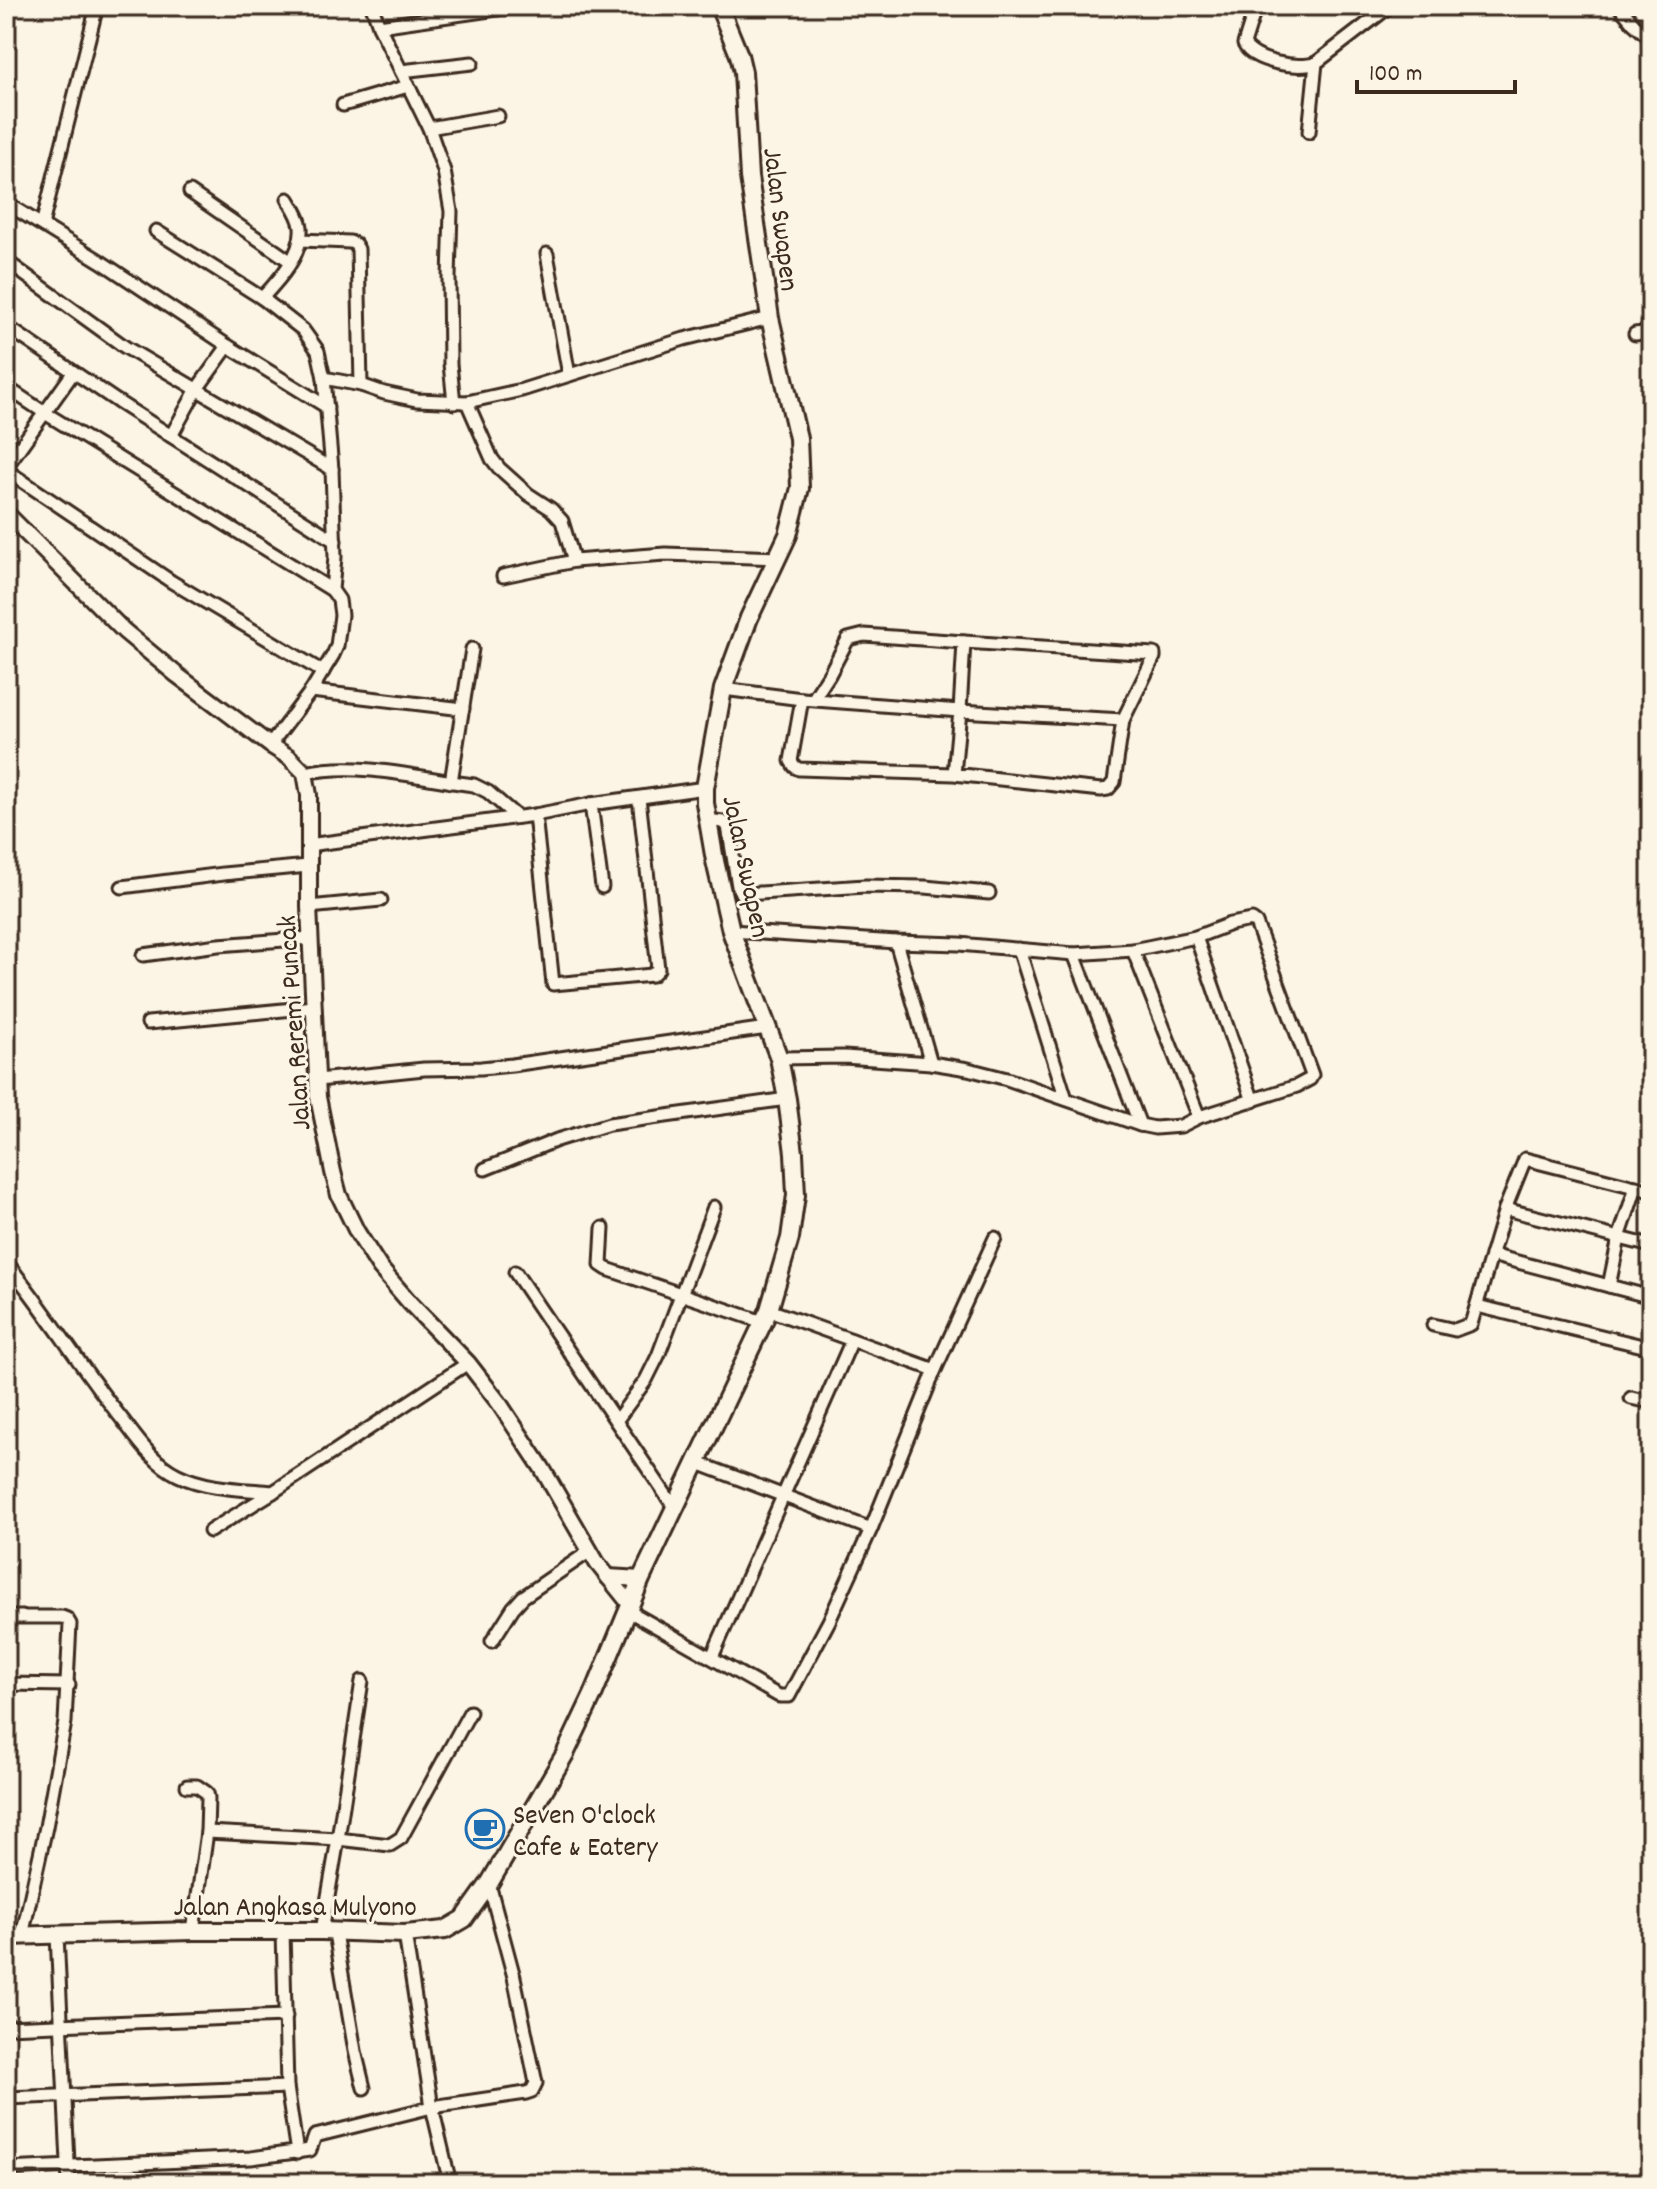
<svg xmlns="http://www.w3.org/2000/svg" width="1657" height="2189" viewBox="0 0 1657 2189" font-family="Dekko,sans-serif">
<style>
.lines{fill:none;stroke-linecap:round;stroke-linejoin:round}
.minor-casing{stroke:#3b2a1e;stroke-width:17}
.tertiary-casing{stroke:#3b2a1e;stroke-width:20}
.secondary-casing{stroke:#3b2a1e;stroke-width:22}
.minor{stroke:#fcf5e5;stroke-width:11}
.tertiary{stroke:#fcf5e5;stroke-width:14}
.secondary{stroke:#fcf5e5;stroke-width:16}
.labels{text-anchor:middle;stroke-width:6;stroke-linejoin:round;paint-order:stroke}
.street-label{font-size:28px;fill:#3b2a1e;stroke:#fcf5e5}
.poi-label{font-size:28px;fill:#3b2a1e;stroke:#fcf5e5;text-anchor:start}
</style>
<rect width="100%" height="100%" fill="#fcf5e5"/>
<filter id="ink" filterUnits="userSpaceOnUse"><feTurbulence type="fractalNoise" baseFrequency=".0125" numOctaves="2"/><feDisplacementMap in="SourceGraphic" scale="16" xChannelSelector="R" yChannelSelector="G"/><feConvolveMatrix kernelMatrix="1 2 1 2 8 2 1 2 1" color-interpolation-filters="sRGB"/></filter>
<g filter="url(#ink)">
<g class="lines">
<defs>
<g id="minor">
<path d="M372 6 379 26 429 128 444 171 451 211 449 278 450 364 454 403"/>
<path d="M1256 6 1244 44C1253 62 1299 70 1316 63"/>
<path d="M1619 6 1634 24 1651 39"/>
<path d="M379 26 519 6"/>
<path d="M401 71 472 63"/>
<path d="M343 105 408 86"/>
<path d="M429 128 498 116"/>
<path d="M1309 132 1316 63 1390 6"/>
<path d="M190 192 290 261"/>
<path d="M6 203 100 261 228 346"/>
<path d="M42 225 97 6"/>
<path d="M156 231 262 298"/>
<path d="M300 240 350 242 355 244 358 249 361 385"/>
<path d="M547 254 569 375"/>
<path d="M6 261 125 347 332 469"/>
<path d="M6 326 118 402 335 541"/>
<path d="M1635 334 1651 332"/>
<path d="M324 378 361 385 384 393 417 400 467 402 522 390 684 339 770 318"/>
<path d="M6 387 45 413 332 590"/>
<path d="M467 402 492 459 499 468 528 494 551 509 562 521 574 561"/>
<path d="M171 436 197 389 228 346 327 407"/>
<path d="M6 467 73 373"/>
<path d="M6 470 172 582 323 672"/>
<path d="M503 576 574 561 665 554 779 558"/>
<path d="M964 642 1154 654V657L1123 720"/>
<path d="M723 689 802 699"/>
<path d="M311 691 463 709"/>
<path d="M814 698 829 675 848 639 864 635 964 642 960 711 1123 720 1114 782 1108 789 1101 790 954 774 799 769 795 767 791 761 802 699 960 711 954 774"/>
<path d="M270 745 311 691 333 655 337 646 341 615 339 600 332 590 335 557 332 469 324 378 318 351 303 330 262 298C279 280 303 254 301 227 300 217 293 207 288 199"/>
<path d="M305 773C360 761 419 778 474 785L488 792 517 817"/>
<path d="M451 782 472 649"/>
<path d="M591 804 602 887"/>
<path d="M535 815 553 984 652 975 658 969 639 798"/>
<path d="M707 820 723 822 728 826 738 886 741 893 745 894 865 886 925 887 989 893"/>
<path d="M308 845 535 815 591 804 705 788"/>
<path d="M122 887 223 874 308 866"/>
<path d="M309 907 381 900"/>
<path d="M731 931 896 942 959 944 1074 954 1133 950 1196 937 1230 924 1252 920 1256 923 1312 1075 1310 1079 1297 1086 1199 1117 1181 1126 1155 1128 1140 1125 1007 1079 968 1069 931 1063 844 1057 779 1058"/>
<path d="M1196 937 1253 1101"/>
<path d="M896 942 931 1063"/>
<path d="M1019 949 1066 1099"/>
<path d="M1133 950 1199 1117"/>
<path d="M1074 954 1140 1125"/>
<path d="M143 955 218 945 311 938"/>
<path d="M148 1023 314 1007"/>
<path d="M318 1080 424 1069 481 1068 512 1065 767 1028"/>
<path d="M485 1169 557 1140 609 1124 787 1099"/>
<path d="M1505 1209 1651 1246"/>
<path d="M603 1228 601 1265 607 1269 763 1322"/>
<path d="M1491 1255 1651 1297"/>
<path d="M6 1262C47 1312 81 1368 122 1419 138 1440 153 1463 178 1475 207 1489 241 1489 273 1492"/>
<path d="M515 1272 674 1507"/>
<path d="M1609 1286 1619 1238 1636 1187"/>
<path d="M1477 1306 1651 1348"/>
<path d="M769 1310 935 1370"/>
<path d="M1433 1325 1455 1330 1471 1324 1505 1209 1525 1159 1651 1191"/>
<path d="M1631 1398 1651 1402"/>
<path d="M616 1421 646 1380 658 1356 714 1207"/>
<path d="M695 1462 871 1529"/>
<path d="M210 1531 273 1492 468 1363"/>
<path d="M627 1610 779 1696H789L829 1621 871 1529 935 1370 995 1238"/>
<path d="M6 1617H62L67 1619 70 1624 65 1722 46 1827 22 1936"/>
<path d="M492 1641 513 1608 523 1597 590 1551"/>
<path d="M712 1657 852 1340"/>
<path d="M6 1684 69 1685"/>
<path d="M187 1786H197L207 1793 208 1798 207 1832 193 1931"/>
<path d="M207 1832 338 1839 390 1845 401 1838 470 1712"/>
<path d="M283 1931 287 2087 297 2153"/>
<path d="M322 1931 338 1839 362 1681"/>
<path d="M335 1933 355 2051 364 2088"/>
<path d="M405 1934 432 2107 450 2183"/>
<path d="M57 1935 69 2183"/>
<path d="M6 2027 286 2016"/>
<path d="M6 2098 287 2087"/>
<path d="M6 2169 251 2158 310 2150 315 2136 432 2107 526 2093 532 2091 536 2083 514 1977 489 1884"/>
</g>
<g id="tertiary">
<path d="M6 513 124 631 177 675 270 745 289 757 305 773 309 795V907L318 1097 333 1172 339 1195 357 1232 380 1268 410 1303 468 1363 499 1403 542 1468 597 1563 630 1604"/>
<path d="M608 1577 641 1579"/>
</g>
<path id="secondary" d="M6 1936 193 1931H322L405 1934 445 1930 464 1919 489 1884 565 1754 593 1695 641 1579 769 1310 790 1238 796 1195 794 1153 787 1099 779 1058 731 931 715 861 705 803V788L723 689 749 618 788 535 800 488 798 438 770 318 749 177 743 72 739 55 719 6"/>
</defs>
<use href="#minor" class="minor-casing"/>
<use href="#tertiary" class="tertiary-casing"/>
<use href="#secondary" class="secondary-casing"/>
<use href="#minor" class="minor"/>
<use href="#tertiary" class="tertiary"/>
<use href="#secondary" class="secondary"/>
</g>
</g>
<defs>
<symbol id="cafe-ring" viewBox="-11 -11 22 22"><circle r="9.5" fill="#fcf5e5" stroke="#1f6fb2" stroke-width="1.5"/><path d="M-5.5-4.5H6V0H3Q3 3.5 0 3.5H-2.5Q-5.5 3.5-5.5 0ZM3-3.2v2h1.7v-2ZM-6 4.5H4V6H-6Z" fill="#1f6fb2"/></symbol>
</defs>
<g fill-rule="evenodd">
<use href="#cafe-ring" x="463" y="1807" width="44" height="44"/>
</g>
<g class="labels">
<g class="street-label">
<text transform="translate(783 219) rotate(83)" y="10">Jalan Swapen</text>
<text transform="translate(748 866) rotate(78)" y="10">Jalan Swapen</text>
<text transform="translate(292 1023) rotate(-94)" y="10">Jalan Reremi Puncak</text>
<text x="295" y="1915">Jalan Angkasa Mulyono</text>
</g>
<g class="poi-label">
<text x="513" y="1823">Seven O'clock<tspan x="513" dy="32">Cafe &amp; Eatery</tspan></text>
</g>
</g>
<rect width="1657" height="2189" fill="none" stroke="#fcf5e5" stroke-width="32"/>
<rect x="16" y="16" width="1625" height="2157" fill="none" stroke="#3b2a1e" stroke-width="3" filter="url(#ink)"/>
<path d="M1357 80v12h158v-12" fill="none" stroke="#3b2a1e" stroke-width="4"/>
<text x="1369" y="80" font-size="24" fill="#3b2a1e" stroke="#fcf5e5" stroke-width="6" paint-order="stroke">100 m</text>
</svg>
